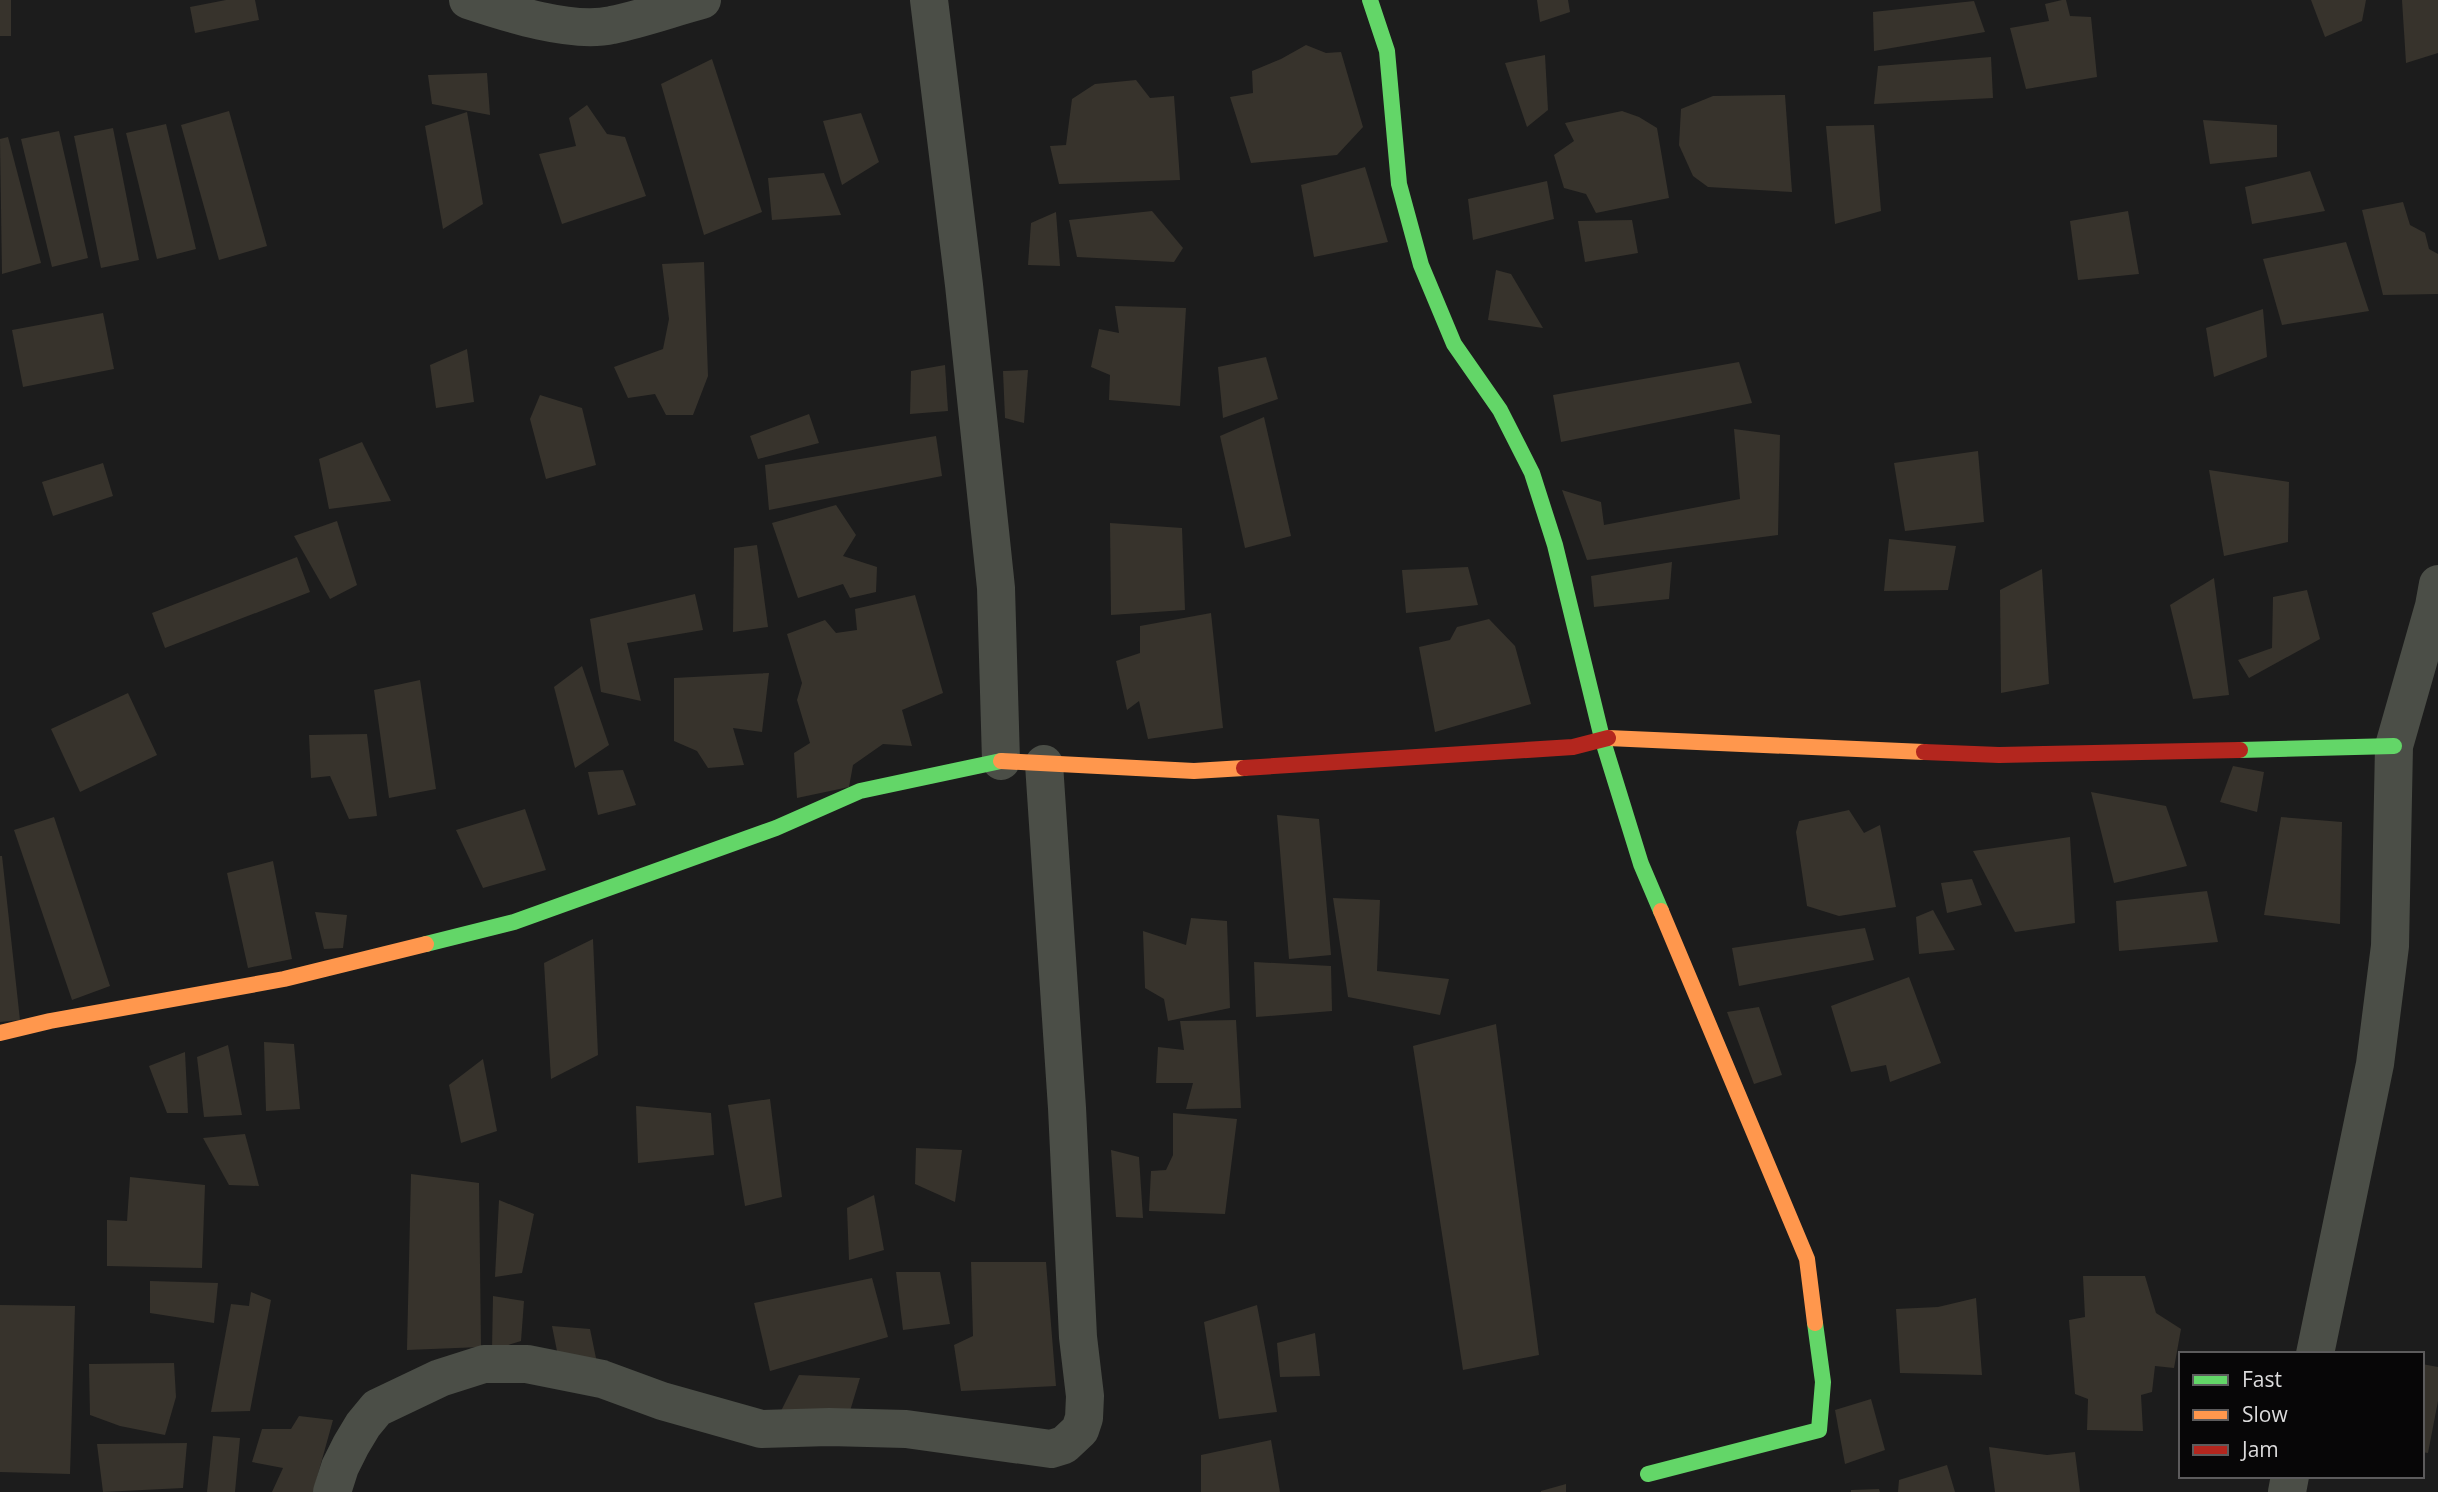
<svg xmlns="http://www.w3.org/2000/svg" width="2438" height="1492" viewBox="0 0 2438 1492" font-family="'Open Sans',sans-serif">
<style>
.building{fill:#37332c}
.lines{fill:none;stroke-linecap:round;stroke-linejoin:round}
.street{stroke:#4b4e47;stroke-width:38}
.fast{stroke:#63d668;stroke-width:16}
.slow{stroke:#ff974d;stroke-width:16}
.jam{stroke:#b3261e;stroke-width:16}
</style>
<rect width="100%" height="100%" fill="#1c1c1c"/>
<g class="building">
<rect x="0" y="0" width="11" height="36"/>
<path d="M226 0H255L259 20 195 33 190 7Z"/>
<path d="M1537 0H1568L1570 12 1540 22Z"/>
<path d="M2062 0H2066L2070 16 2091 17 2097 77 2026 89 2010 28 2049 21 2045 4Z"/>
<path d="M2311 0H2366L2362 21 2325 37Z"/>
<path d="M2402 0H2438V53L2406 63Z"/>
<path d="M1974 1 1985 32 1874 51 1873 12Z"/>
<path d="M1306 45 1326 53 1341 52 1363 127 1337 155 1251 163 1230 97 1253 93 1252 71 1281 59Z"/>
<path d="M1545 55 1548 110 1527 127 1505 63Z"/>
<path d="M1991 57 1993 98 1874 104 1878 66Z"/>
<path d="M712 59 762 212 704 235 661 84Z"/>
<path d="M487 73 490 115 432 104 428 75Z"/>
<path d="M1136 80 1150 98 1174 96 1180 180 1059 184 1050 146 1066 145 1072 99 1095 84Z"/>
<path d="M1785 95 1792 192 1708 187 1693 176 1679 145 1681 109 1713 96Z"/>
<path d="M587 105 607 134 625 137 646 196 562 224 539 154 576 146 569 118Z"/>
<path d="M229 111 267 246 219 260 181 125Z"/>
<path d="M1622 111 1639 117 1657 128 1669 198 1596 213 1586 194 1564 188 1554 155 1574 141 1565 123Z"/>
<path d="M467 112 483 204 443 229 425 126Z"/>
<path d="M861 113 879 162 842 185 823 121Z"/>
<path d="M2203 120 2277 125V157L2210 164Z"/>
<path d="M166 124 196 249 157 259 126 133Z"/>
<path d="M1874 125 1881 211 1835 224 1826 126Z"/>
<path d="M113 128 139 260 101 268 74 136Z"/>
<path d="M59 131 88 258 52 267 21 139Z"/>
<path d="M8 137 41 263 2 274 0 139Z"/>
<path d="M1365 167 1388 242 1314 257 1301 185Z"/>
<path d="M2310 171 2325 211 2252 224 2245 187Z"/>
<path d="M824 173 841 215 772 220 768 178Z"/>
<path d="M1547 181 1554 219 1473 240 1468 199Z"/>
<path d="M2403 202 2410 225 2425 233 2429 249 2438 254V294L2383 295 2362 210Z"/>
<path d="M1152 211 1183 248 1174 262 1077 257 1069 220Z"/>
<path d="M2128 211 2139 274 2078 280 2070 221Z"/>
<path d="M1056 212 1060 266 1028 265 1031 223Z"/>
<path d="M1632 220 1638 253 1585 262 1578 221Z"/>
<path d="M2346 242 2369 311 2282 325 2263 259Z"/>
<path d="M704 262 708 376 693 415H666L655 394 628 398 614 367 663 349 669 319 662 264Z"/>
<path d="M1496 270 1511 274 1543 328 1488 320Z"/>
<path d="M1115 306 1186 308 1180 406 1109 400 1110 375 1091 367 1099 329 1119 333Z"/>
<path d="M2263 309 2267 357 2214 377 2206 328Z"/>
<path d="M103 313 114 369 23 387 12 330Z"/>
<path d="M467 349 474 402 436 408 430 365Z"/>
<path d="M1266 357 1278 399 1223 418 1218 367Z"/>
<path d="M1739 362 1752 403 1561 442 1553 395Z"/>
<path d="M945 365 948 411 910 414 911 371Z"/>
<path d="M1028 370 1024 423 1005 418 1003 371Z"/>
<path d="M540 395 582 408 596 465 546 479 530 419Z"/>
<path d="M809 414 819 443 758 459 750 436Z"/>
<path d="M1264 417 1291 536 1245 548 1220 436Z"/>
<path d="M1734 429 1780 435 1778 535 1587 560 1562 490 1601 502 1604 525 1740 499Z"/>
<path d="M936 436 942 476 769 510 765 465Z"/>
<path d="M362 442 391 501 329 509 319 459Z"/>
<path d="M1978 451 1984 522 1905 531 1894 463Z"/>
<path d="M103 463 113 496 53 516 42 482Z"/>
<path d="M2209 470 2289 482 2288 542 2224 556Z"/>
<path d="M836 505 856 535 843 556 877 567 876 592 850 598 843 584 798 598 772 523Z"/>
<path d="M337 521 357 585 330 599 294 536Z"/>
<path d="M1110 523 1182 528 1185 610 1111 615Z"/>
<path d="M1889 539 1956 546 1948 590 1884 591Z"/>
<path d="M757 545 768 627 733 632 734 548Z"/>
<path d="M297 557 310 592 165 648 152 613Z"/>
<path d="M1672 562 1669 599 1594 607 1591 576Z"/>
<path d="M1468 567 1478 605 1406 613 1402 570Z"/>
<path d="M2042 569 2049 684 2001 693 2000 590Z"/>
<path d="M2214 578 2229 695 2193 699 2170 605Z"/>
<path d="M2307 590 2320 639 2249 678 2238 660 2272 648 2273 597Z"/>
<path d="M695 594 703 630 627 643 641 701 601 692 590 619Z"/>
<path d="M915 595 943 693 902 710 912 746 883 744 853 765 849 787 797 798 794 753 810 743 797 700 802 683 787 634 825 620 836 633 857 630 855 609Z"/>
<path d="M1211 613 1223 728 1148 739 1139 701 1127 710 1116 661 1140 653V626Z"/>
<path d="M1489 619 1515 646 1531 704 1435 732 1419 647 1450 640 1457 627Z"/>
<path d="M582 666 609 745 575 768 554 687Z"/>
<path d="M769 673 762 732 733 728 744 765 708 768 697 751 674 741V678Z"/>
<path d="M420 680 436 789 389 798 374 690Z"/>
<path d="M128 693 157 755 80 792 51 729Z"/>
<path d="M367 734 377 816 349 819 330 776 311 778 309 735Z"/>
<path d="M2233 766 2264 772 2257 812 2220 802Z"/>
<path d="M623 770 636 805 598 815 588 772Z"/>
<path d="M2091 792 2166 806 2187 866 2114 883Z"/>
<path d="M525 809 546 870 483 888 456 830Z"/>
<path d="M1849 810 1864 833 1880 825 1896 907 1839 916 1807 906 1796 832 1799 821Z"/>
<path d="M1277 815 1319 819 1331 955 1289 959Z"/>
<path d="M54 817 110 986 72 1000 14 830Z"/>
<path d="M2281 817 2342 822 2340 924 2264 915Z"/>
<path d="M2070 837 2075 923 2015 932 1973 851Z"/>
<path d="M0 856H2L20 1020 0 1022Z"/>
<path d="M273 861 292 959 248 968 227 873Z"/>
<path d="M1972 879 1982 905 1947 913 1941 883Z"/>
<path d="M2207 891 2218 942 2119 951 2116 901Z"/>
<path d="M1333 898 1380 900 1377 971 1449 979 1440 1015 1348 997Z"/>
<path d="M1933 910 1955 950 1919 954 1916 917Z"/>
<path d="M315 912 347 915 343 948 324 949Z"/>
<path d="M1191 918 1227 921 1230 1008 1168 1021 1164 999 1145 988 1143 931 1186 945Z"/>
<path d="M1865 928 1874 960 1739 986 1732 948Z"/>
<path d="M593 939 598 1055 551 1079 544 963Z"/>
<path d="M1254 962 1331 966 1332 1011 1256 1017Z"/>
<path d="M1909 977 1941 1063 1890 1082 1886 1065 1851 1072 1831 1006Z"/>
<path d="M1759 1007 1782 1075 1754 1084 1727 1012Z"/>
<path d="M1236 1020 1241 1108 1186 1109 1193 1083H1156L1158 1047 1184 1050 1180 1021Z"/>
<path d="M1496 1024 1539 1355 1463 1370 1413 1046Z"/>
<path d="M264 1042 294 1044 300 1109 266 1111Z"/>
<path d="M228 1045 242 1115 204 1117 197 1057Z"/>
<path d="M185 1052 188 1113H167L149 1066Z"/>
<path d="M483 1059 497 1131 461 1143 449 1085Z"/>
<path d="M770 1099 782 1197 745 1206 728 1105Z"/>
<path d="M636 1106 711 1113 714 1155 638 1163Z"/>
<path d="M1173 1113 1237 1119 1225 1214 1149 1211 1151 1171 1166 1170 1173 1155Z"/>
<path d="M245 1134 259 1186 229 1185 203 1138Z"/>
<path d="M916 1148 962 1150 955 1202 915 1184Z"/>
<path d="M1111 1150 1139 1157 1143 1218 1116 1217Z"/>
<path d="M411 1174 479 1183 481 1347 407 1350Z"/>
<path d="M130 1177 205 1185 202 1268 107 1266V1220L127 1221Z"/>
<path d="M874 1195 884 1250 849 1260 847 1208Z"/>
<path d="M499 1200 534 1214 522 1273 495 1277Z"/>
<path d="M971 1262H1046L1056 1386 961 1391 954 1345 973 1336Z"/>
<path d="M896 1272H940L950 1324 903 1330Z"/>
<path d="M2083 1276H2145L2156 1313 2181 1329 2174 1368 2155 1366 2152 1392 2141 1395 2143 1431 2087 1430 2088 1399 2075 1394 2069 1320 2085 1317Z"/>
<path d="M872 1278 888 1337 770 1371 754 1303Z"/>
<path d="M150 1281 218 1283 214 1323 150 1313Z"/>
<path d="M251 1292 271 1300 250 1411 211 1412 231 1304 249 1306Z"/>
<path d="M493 1296 524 1301 521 1341 492 1350Z"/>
<path d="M1976 1298 1982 1375 1900 1373 1896 1309 1938 1307Z"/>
<path d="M0 1305 75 1306 70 1474 0 1472Z"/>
<path d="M1257 1305 1277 1412 1219 1419 1204 1322Z"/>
<path d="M552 1326 590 1329 597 1363 559 1361Z"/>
<path d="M1315 1333 1320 1376 1280 1377 1277 1343Z"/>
<path d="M174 1363 176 1397 165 1435 120 1426 90 1415 89 1364Z"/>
<path d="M2422 1364 2438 1367V1401L2428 1453 2422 1452Z"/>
<path d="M799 1375 860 1378 850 1411H781Z"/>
<path d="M1871 1399 1885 1450 1845 1464 1835 1410Z"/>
<path d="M299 1416 333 1420 313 1492H272L283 1468 252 1462 262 1429H291Z"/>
<path d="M213 1436 240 1438 235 1492H207Z"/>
<path d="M1271 1440 1280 1492H1201V1455Z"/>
<path d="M187 1443 183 1488 103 1492 97 1444Z"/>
<path d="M1989 1447 2047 1455 2075 1452 2080 1492H1995Z"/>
<path d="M1947 1465 1955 1492H1898L1899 1480Z"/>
<path d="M1566 1484V1492H1541V1491Z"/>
<path d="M1879 1489 1880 1492H1851V1490Z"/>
</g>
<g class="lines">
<g class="street">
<path d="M468 0C507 13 572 34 612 25 642 19 672 8 702 0"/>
<path d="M929 0 964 285 996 588 1001 761"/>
<path d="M2315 1354 2375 1064 2390 946 2394 746 2434 606 2438 584"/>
<path d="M332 1492 340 1467 351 1445 363 1425 377 1408 440 1378 484 1364H527L602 1379 662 1401 761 1429 829 1427 906 1429 1051 1449 1064 1445 1080 1430 1084 1418 1085 1396 1078 1337 1067 1108 1044 764"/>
<path d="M2287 1492 2290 1476"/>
</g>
<g class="fast">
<path d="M1370 0 1387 51 1399 184 1421 265 1454 344 1500 410 1532 473 1555 545 1602 738 1641 864 1661 911"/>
<path d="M2240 750 2394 746"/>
<path d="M426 944 514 922 776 828 860 791 1001 761"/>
<path d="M1648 1474 1819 1430 1823 1382 1815 1323"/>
</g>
<g class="slow">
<path d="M1608 738 1924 752"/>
<path d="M1001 761 1194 771 1244 768"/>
<path d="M1661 911 1807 1259 1815 1323"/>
<path d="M0 1033 50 1021 284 979 426 944"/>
</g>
<g class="jam">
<path d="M1924 752 1999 755 2240 750"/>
<path d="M1244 768 1573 747 1608 738"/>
</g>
</g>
<rect x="2179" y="1352" width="245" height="126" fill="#070607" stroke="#5c5b5c" stroke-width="2"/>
<rect x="2193" y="1375" width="35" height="10" fill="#63d668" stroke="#5c5b5c" stroke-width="2"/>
<text x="2242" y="1387" font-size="21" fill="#dcdbdc">Fast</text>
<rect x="2193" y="1410" width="35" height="10" fill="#ff974d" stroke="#5c5b5c" stroke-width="2"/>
<text x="2242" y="1422" font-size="21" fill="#dcdbdc">Slow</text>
<rect x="2193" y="1445" width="35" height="10" fill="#b3261e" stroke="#5c5b5c" stroke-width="2"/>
<text x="2242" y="1457" font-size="21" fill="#dcdbdc">Jam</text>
</svg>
